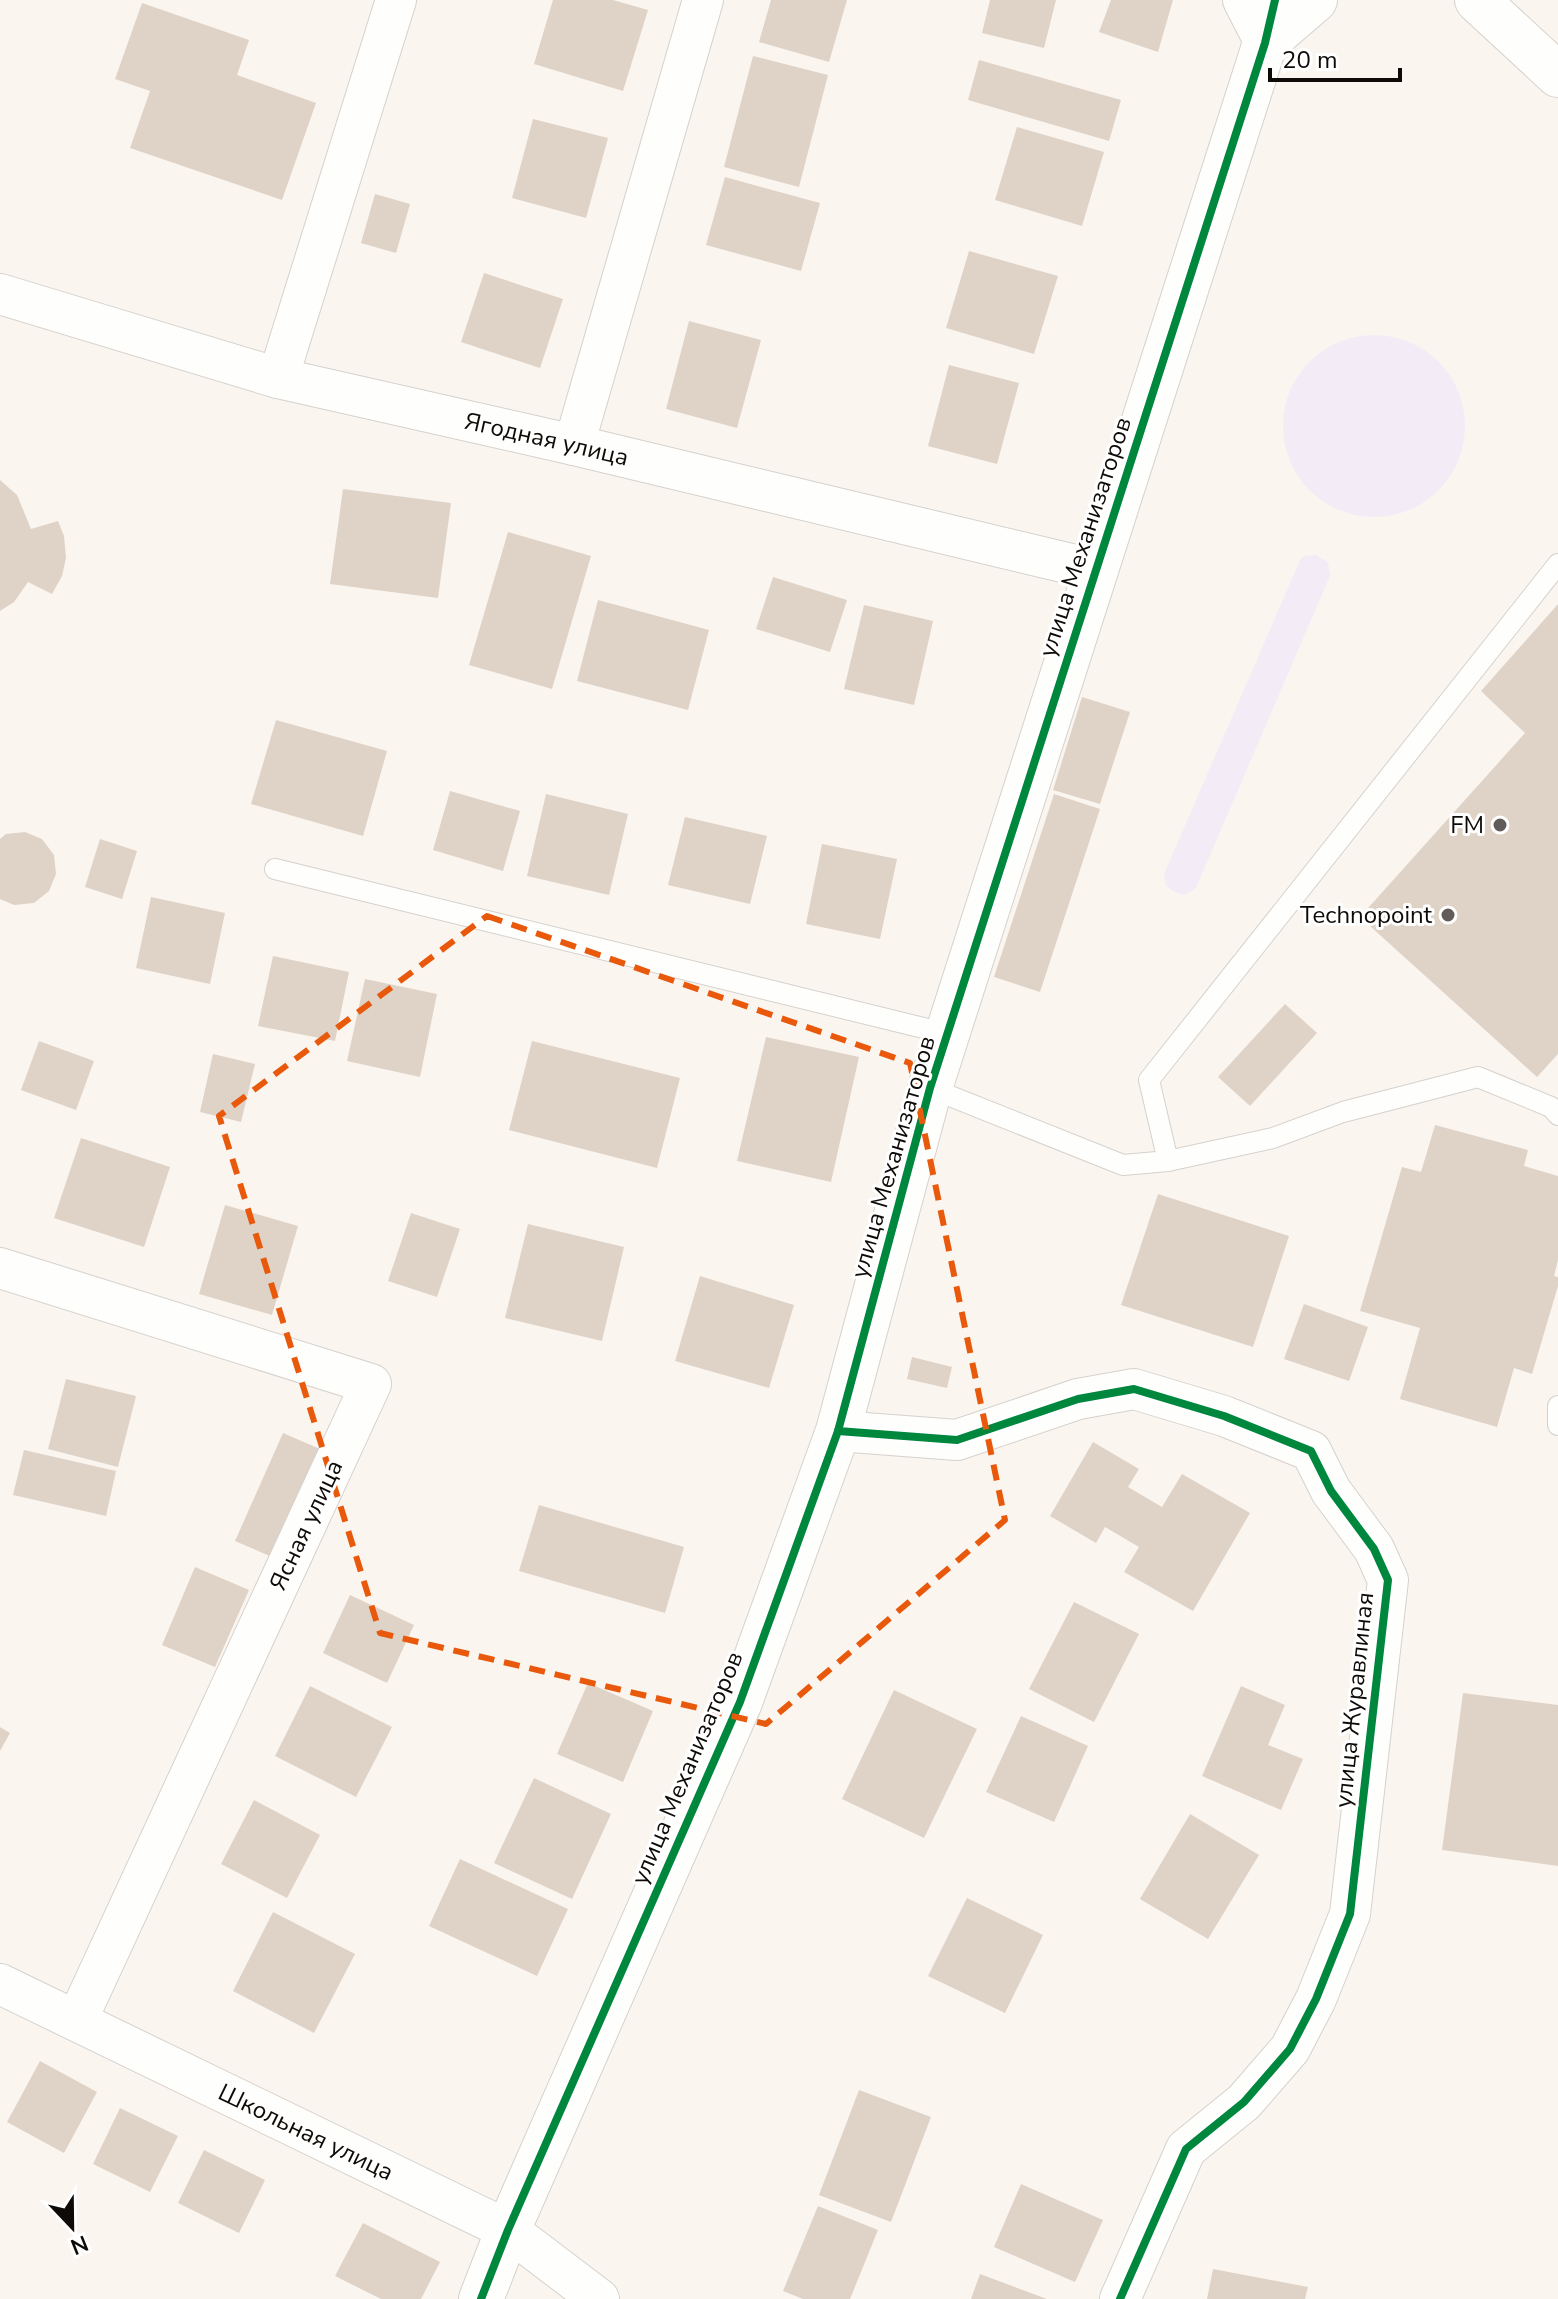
<svg xmlns="http://www.w3.org/2000/svg" width="1558" height="2299" viewBox="0 0 1558 2299" font-family="'Nunito Sans',sans-serif">
<style>
.green{fill:#f3ebf5}
.building{fill:#dfd3c8}
.lines{fill:none;stroke-linecap:round;stroke-linejoin:round}
.lane-casing{stroke:#d6d1cc;stroke-width:22}
.street-casing{stroke:#d6d1cc;stroke-width:42}
.secondary-casing{stroke:#d6d1cc;stroke-width:46}
.primary-casing{stroke:#d6d1cc;stroke-width:46}
.lane{stroke:#fefefd;stroke-width:20}
.street{stroke:#fefefd;stroke-width:40}
.secondary{stroke:#fefefd;stroke-width:44}
.primary{stroke:#fefefd;stroke-width:44}
.cycleway-casing{stroke:#fff;stroke-width:13}
.cycleway{stroke:#00873e;stroke-width:8}
.marked{fill:none;stroke:#e8590c;stroke-width:6;stroke-dasharray:16 10;stroke-linejoin:round}
.poi-dot{fill:#615c59;stroke:#fff;stroke-width:3}
.labels{text-anchor:middle;stroke-width:6;stroke-linejoin:round;paint-order:stroke}
.street-label{font-size:24px;fill:#0e0a07;stroke:#fff}
.poi-label{font-size:24px;fill:#0e0a07;stroke:#fff;text-anchor:end}
</style>
<rect width="100%" height="100%" fill="#fbf5f0"/>
<g class="green">
<circle cx="1374" cy="426" r="91"/>
<path d="M1316 555 1328 562 1330 576 1196 888 1184 895 1174 892 1166 885 1164 874 1300 560 1304 556Z"/>
</g>
<g class="building">
<path d="M553 0H613L648 10 623 91 534 64Z"/>
<path d="M771 0H847L829 62 759 42Z"/>
<path d="M990 0H1056L1044 48 982 33Z"/>
<path d="M1111 0H1173L1158 52 1099 32Z"/>
<path d="M142 3 249 40 237 75 316 103 282 200 130 148 150 91 115 79Z"/>
<path d="M753 56 828 75 799 187 724 167Z"/>
<path d="M979 60 1121 100 1109 141 968 100Z"/>
<path d="M533 119 608 138 586 218 512 198Z"/>
<path d="M1017 127 1104 152 1082 226 995 200Z"/>
<path d="M725 177 820 203 801 271 706 245Z"/>
<path d="M375 194 410 204 396 253 361 243Z"/>
<path d="M969 251 1058 276 1034 354 946 328Z"/>
<path d="M484 273 563 299 540 368 461 342Z"/>
<path d="M689 321 761 340 737 428 666 409Z"/>
<path d="M949 365 1019 383 997 464 928 446Z"/>
<path d="M0 480 17 495 31 529 58 521 64 536 66 558 62 576 52 594 28 582 14 602 0 611Z"/>
<path d="M343 489 451 503 438 598 330 584Z"/>
<path d="M508 532 591 556 552 689 469 665Z"/>
<path d="M773 577 847 600 830 652 756 629Z"/>
<path d="M598 600 709 630 688 710 577 681Z"/>
<path d="M1558 604V1054L1537 1077 1360 917 1525 733 1481 691Z"/>
<path d="M864 605 933 621 914 705 844 689Z"/>
<path d="M1082 697 1130 712 1100 804 1053 790Z"/>
<path d="M276 720 387 751 363 836 251 804Z"/>
<path d="M450 791 520 811 503 871 433 850Z"/>
<path d="M546 794 628 814 609 895 527 876Z"/>
<path d="M1054 794 1100 809 1040 992 994 977Z"/>
<path d="M685 817 767 836 750 904 668 885Z"/>
<path d="M25 832 42 839 54 855 56 874 49 891 34 903 14 905 0 899V839L6 834Z"/>
<path d="M100 839 137 851 122 899 85 887Z"/>
<path d="M822 844 897 859 880 939 806 924Z"/>
<path d="M151 897 225 913 210 984 136 968Z"/>
<path d="M273 956 349 972 335 1041 258 1026Z"/>
<path d="M365 979 437 994 420 1077 347 1061Z"/>
<path d="M1285 1004 1317 1033 1250 1106 1218 1077Z"/>
<path d="M766 1037 859 1057 831 1182 737 1161Z"/>
<path d="M39 1041 94 1061 76 1110 21 1090Z"/>
<path d="M532 1041 680 1078 657 1168 509 1130Z"/>
<path d="M213 1054 255 1064 241 1122 200 1112Z"/>
<path d="M1435 1125 1528 1150 1524 1166 1558 1176V1260L1554 1276 1558 1277V1286L1532 1374 1514 1368 1497 1427 1400 1399 1420 1328 1360 1311 1402 1167 1421 1172Z"/>
<path d="M81 1138 170 1167 144 1247 54 1218Z"/>
<path d="M1158 1194 1289 1236 1253 1347 1121 1305Z"/>
<path d="M225 1205 298 1226 272 1315 199 1294Z"/>
<path d="M411 1213 460 1229 437 1297 388 1281Z"/>
<path d="M528 1224 624 1247 602 1341 505 1318Z"/>
<path d="M700 1276 794 1305 769 1388 675 1361Z"/>
<path d="M1304 1304 1368 1327 1349 1381 1284 1359Z"/>
<path d="M912 1357 952 1367 947 1388 907 1379Z"/>
<path d="M66 1379 136 1396 118 1467 48 1449Z"/>
<path d="M283 1433 327 1452 279 1560 235 1541Z"/>
<path d="M1093 1442 1139 1469 1128 1487 1162 1507 1182 1474 1250 1513 1193 1611 1124 1572 1139 1547 1105 1527 1096 1543 1050 1516Z"/>
<path d="M24 1450 116 1471 106 1516 13 1495Z"/>
<path d="M539 1505 684 1547 665 1613 519 1571Z"/>
<path d="M195 1567 249 1590 215 1667 162 1645Z"/>
<path d="M350 1595 414 1625 387 1683 323 1653Z"/>
<path d="M1074 1602 1139 1634 1094 1722 1029 1689Z"/>
<path d="M588 1683 653 1711 623 1782 557 1754Z"/>
<path d="M310 1686 392 1727 356 1797 275 1756Z"/>
<path d="M1241 1686 1285 1705 1268 1745 1303 1759 1281 1810 1202 1776Z"/>
<path d="M894 1690 977 1729 924 1838 842 1799Z"/>
<path d="M1463 1693 1558 1705V1866L1442 1850Z"/>
<path d="M1021 1716 1088 1746 1054 1822 986 1792Z"/>
<path d="M0 1727 10 1733 0 1751Z"/>
<path d="M534 1778 611 1814 572 1899 494 1863Z"/>
<path d="M254 1800 320 1835 287 1898 221 1864Z"/>
<path d="M1190 1814 1259 1855 1208 1939 1140 1899Z"/>
<path d="M460 1859 568 1909 537 1976 429 1926Z"/>
<path d="M967 1898 1043 1935 1005 2013 928 1976Z"/>
<path d="M273 1912 355 1954 314 2033 233 1991Z"/>
<path d="M40 2061 97 2092 64 2153 7 2122Z"/>
<path d="M859 2090 931 2117 891 2222 819 2195Z"/>
<path d="M120 2108 178 2136 150 2192 93 2164Z"/>
<path d="M204 2150 265 2180 239 2233 178 2203Z"/>
<path d="M1021 2184 1103 2220 1075 2282 994 2247Z"/>
<path d="M818 2206 878 2230 850 2299H803L783 2291Z"/>
<path d="M363 2223 440 2262 421 2299H381L335 2276Z"/>
<path d="M1213 2269 1308 2287 1305 2299H1207Z"/>
<path d="M980 2274 1047 2299H971Z"/>
</g>
<g class="lines">
<defs>
<g id="lane">
<path d="M275 869 948 1034"/>
<path d="M930 1088 1123 1165 1168 1161 1149 1080 1558 564"/>
<path d="M1168 1161 1273 1138 1343 1112 1478 1077 1551 1107 1558 1115"/>
<path d="M1558 1406V1425"/>
</g>
<g id="street">
<path d="M1243 0 1265 43"/>
<path id="s1" d="M0 294 278 378 574 445 1096 570"/>
<path d="M278 378 396 0"/>
<path d="M574 445 703 0"/>
<path d="M0 1268 371 1384 77 2020"/>
<path d="M838 1431 957 1440 1078 1399 1134 1389 1224 1416 1311 1451 1331 1491 1374 1549 1388 1580 1350 1914 1316 1999 1290 2049 1244 2102 1186 2149 1120 2299"/>
<path id="s2" d="M0 1984 508 2230 599 2299"/>
</g>
<g id="secondary">
<path d="M1265 43 1315 0"/>
<path d="M481 2299 508 2230 740 1702 838 1431 930 1088 1265 43 1275 0"/>
</g>
<path id="primary" d="M1477 0 1558 75"/>
</defs>
<use href="#lane" class="lane-casing"/>
<use href="#street" class="street-casing"/>
<use href="#secondary" class="secondary-casing"/>
<use href="#primary" class="primary-casing"/>
<use href="#lane" class="lane"/>
<use href="#street" class="street"/>
<use href="#secondary" class="secondary"/>
<use href="#primary" class="primary"/>
<defs>
<g id="cycleway">
<path d="M838 1431 957 1440 1078 1399 1134 1389 1224 1416 1311 1451 1331 1491 1374 1549 1388 1580 1350 1914 1316 1999 1290 2049 1244 2102 1186 2149 1120 2299"/>
<path d="M481 2299 508 2230 740 1702 838 1431 930 1088 1265 43 1275 0"/>
</g>
</defs>
<use href="#cycleway" class="cycleway-casing"/>
<use href="#cycleway" class="cycleway"/>
</g>
<path class="marked" d="M487 916 910 1063 1005 1520 766 1724 380 1633 219 1116Z"/>
<g class="poi-dot">
<circle cx="1500" cy="825" r="8"/>
<circle cx="1448" cy="915" r="8"/>
</g>
<g class="labels">
<g class="street-label">
<text dy="8" stroke="none"><textPath href="#s1" startOffset="566">Ягодная улица</textPath></text>
<text transform="translate(1085 537) rotate(-72)" y="8">улица Механизаторов</text>
<text transform="translate(893 1157) rotate(-74)" y="8">улица Механизаторов</text>
<text transform="translate(306 1525) rotate(-65)" y="8">Ясная улица</text>
<text transform="translate(1354 1700) rotate(-84)" y="8">улица Журавлиная</text>
<text transform="translate(687 1768) rotate(-67)" y="8">улица Механизаторов</text>
<text dy="8" stroke="none"><textPath href="#s2" startOffset="340">Школьная улица</textPath></text>
</g>
<g class="poi-label">
<text x="1484" y="833">FM</text>
<text x="1432" y="923">Technopoint</text>
</g>
</g>
<g transform="translate(72 2227) rotate(158)" stroke="#ffffff" stroke-width="6" paint-order="stroke">
<path d="M0-6L14 30L0 20L-14 30Z" fill="#0e0a07"/>
<text y="-12" font-size="22" font-weight="bold" text-anchor="middle" fill="#0e0a07">N</text>
</g>
<path d="M1270 68v12h130v-12" fill="none" stroke="#0e0a07" stroke-width="4"/>
<text x="1282" y="68" font-size="24" fill="#0e0a07" stroke="#ffffff" stroke-width="6" paint-order="stroke">20 m</text>
</svg>
